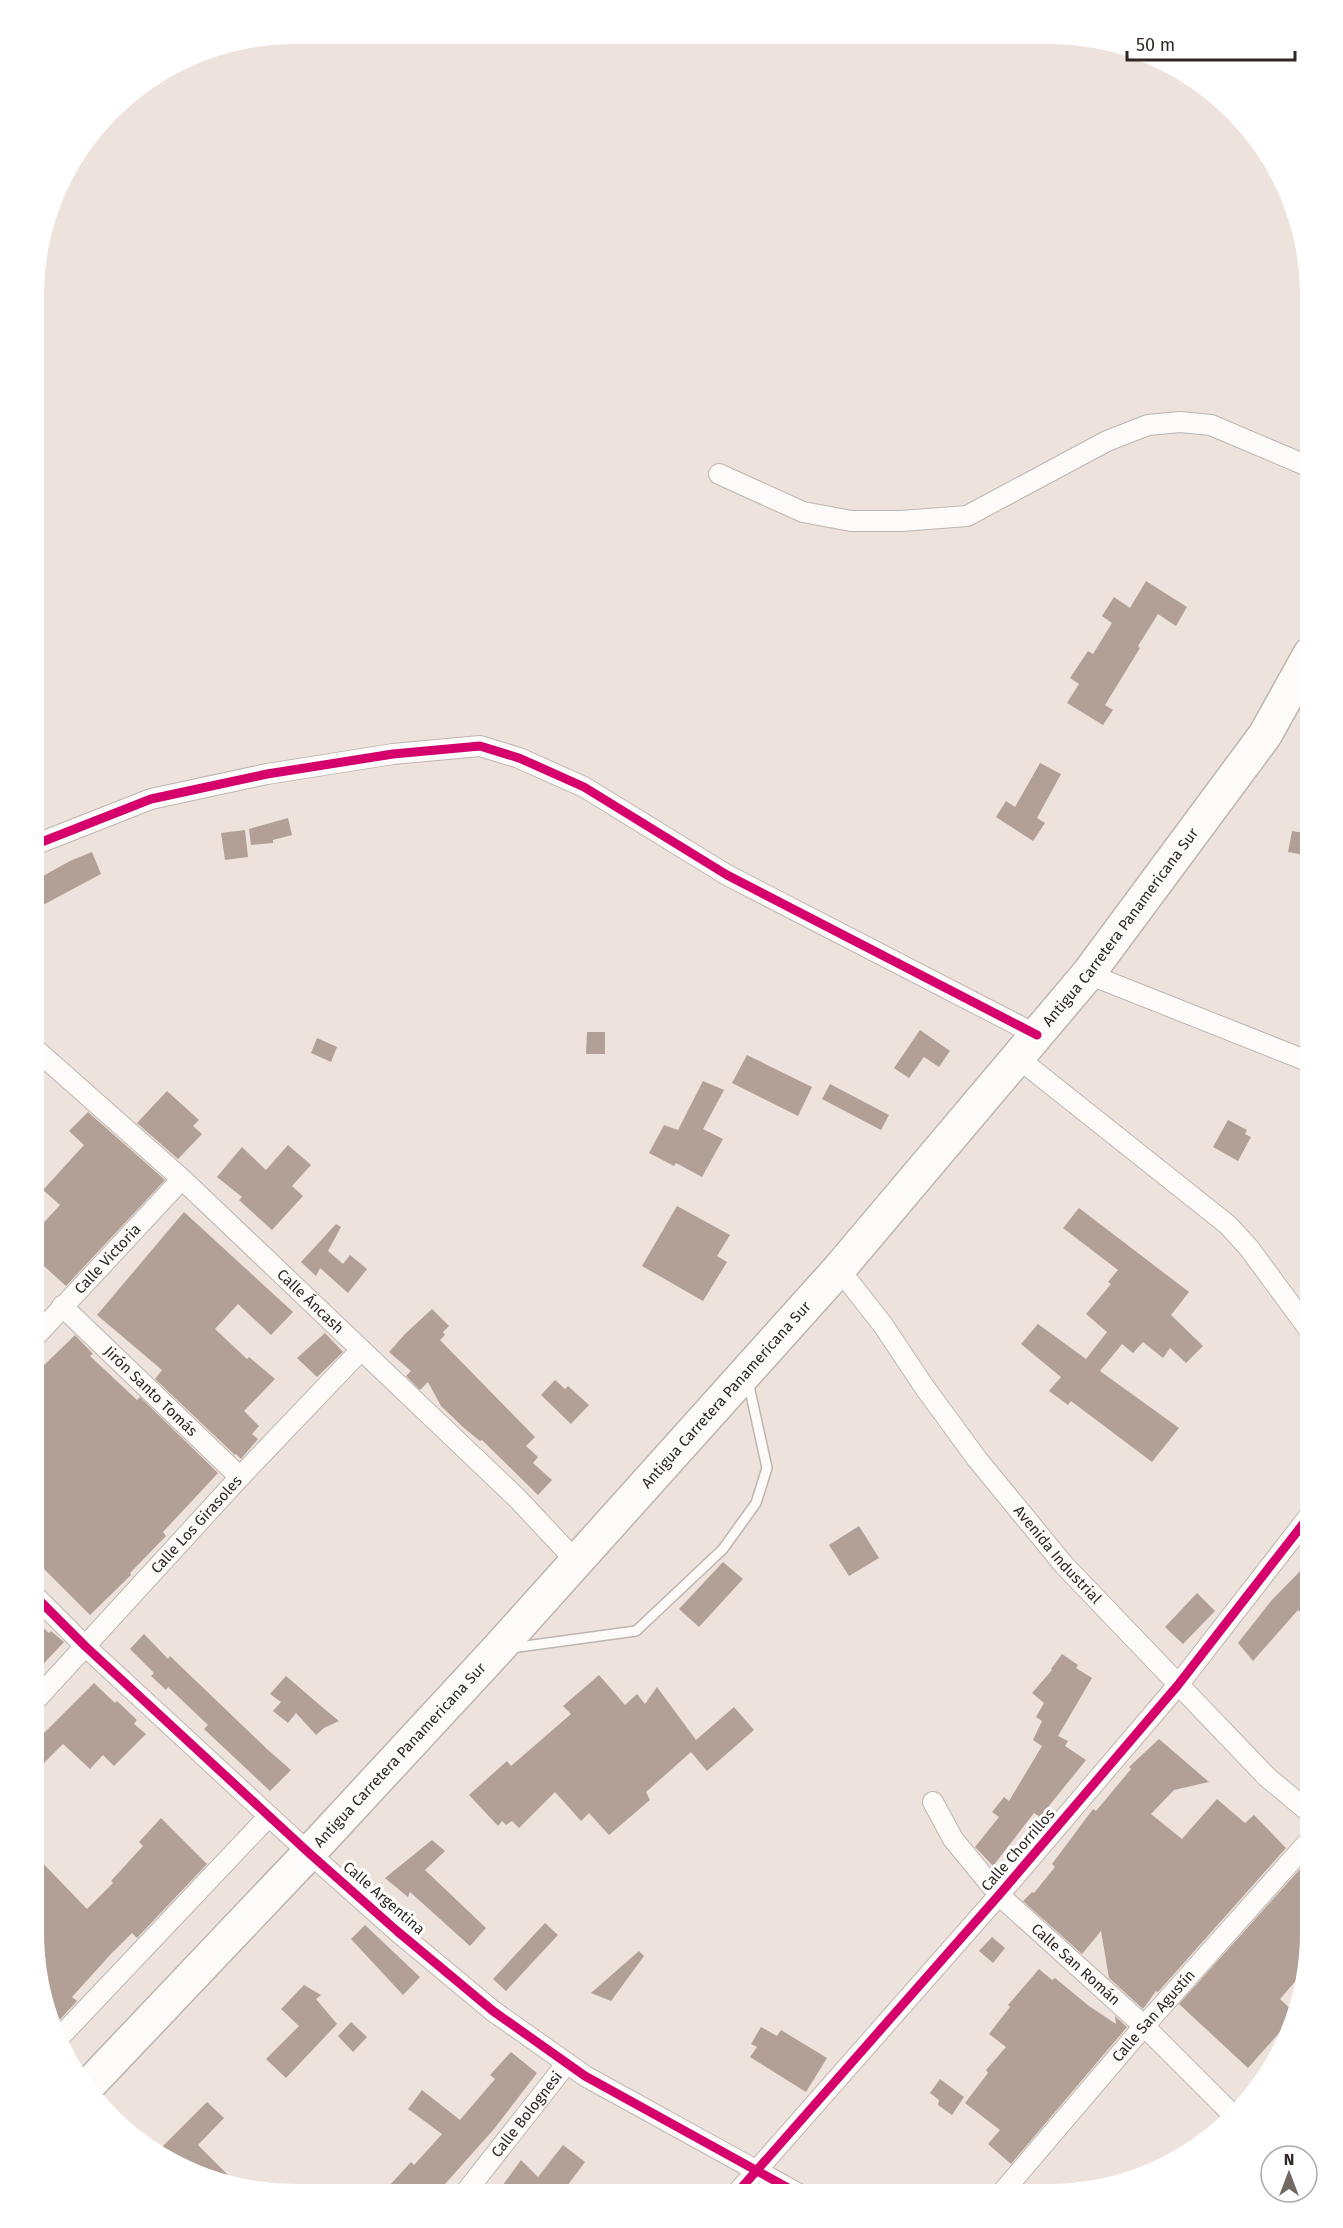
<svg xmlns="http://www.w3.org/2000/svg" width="1343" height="2228" viewBox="0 0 1343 2228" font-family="'Fira Sans',sans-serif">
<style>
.building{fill:#b2a096}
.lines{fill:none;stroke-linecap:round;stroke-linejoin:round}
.service-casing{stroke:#beb5b0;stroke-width:12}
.minor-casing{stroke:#beb5b0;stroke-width:22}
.trunk-casing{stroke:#beb5b0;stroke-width:36}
.service{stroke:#fcfbfa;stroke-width:9}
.minor{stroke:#fcfbfa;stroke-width:20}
.trunk{stroke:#fcfbfa;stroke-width:33}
.cycleway-casing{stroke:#fff;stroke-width:13}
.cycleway{stroke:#d6006c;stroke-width:9}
.labels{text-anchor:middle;stroke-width:6;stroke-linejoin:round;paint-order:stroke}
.street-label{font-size:15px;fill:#2f2724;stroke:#fff}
</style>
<rect width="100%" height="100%" fill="#eee2dc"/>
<g class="building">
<path d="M1146 581 1187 607 1176 626 1158 614 1138 646 1140 648 1105 705 1113 710 1103 725 1067 703 1079 684 1070 678 1088 651 1093 654 1112 623 1102 616 1114 597 1130 608Z"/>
<path d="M1040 763 1061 774 1037 818 1045 823 1033 841 996 817 1006 801 1015 807Z"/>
<path d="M288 818 292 835 273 840V843L251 845 249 829Z"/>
<path d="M245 830 248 857 225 860 221 833Z"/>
<path d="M1292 831 1310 834V856L1288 852Z"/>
<path d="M92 852 101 874 43 905 34 896V881L70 861Z"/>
<path d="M920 1030 950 1051 939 1067 924 1057 909 1078 894 1068Z"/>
<path d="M587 1032H605V1054H586Z"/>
<path d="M317 1038 337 1047 331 1062 311 1053Z"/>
<path d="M747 1055 812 1087 798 1116 732 1083Z"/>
<path d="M703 1081 724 1090 703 1129 723 1139 702 1177 676 1163 674 1166 649 1153 664 1125 678 1130Z"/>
<path d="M830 1084 889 1115 881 1130 822 1099Z"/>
<path d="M167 1091 199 1120 193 1126 202 1134 178 1159 137 1123Z"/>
<path d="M88 1112 165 1180 66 1286 34 1257V1233L60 1205 43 1190 84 1145 69 1131Z"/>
<path d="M1228 1120 1247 1130 1245 1134 1251 1137 1238 1161 1213 1147Z"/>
<path d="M288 1145 311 1165 292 1186 303 1196 272 1230 239 1200 242 1197 217 1177 242 1147 266 1170Z"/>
<path d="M677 1206 730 1235 717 1256 727 1262 703 1301 642 1266Z"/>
<path d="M1079 1208 1189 1292 1171 1315 1203 1346 1186 1363 1170 1348 1163 1358 1143 1342 1133 1353 1122 1344 1100 1371 1179 1428 1152 1462 1071 1401 1068 1405 1049 1391 1061 1377 1021 1344 1038 1324 1086 1359 1107 1332 1086 1314 1111 1284 1108 1282 1118 1270 1063 1228Z"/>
<path d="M184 1212 293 1312 271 1335 238 1304 215 1329 247 1359 249 1357 275 1379 244 1411 259 1426 252 1434 258 1439 241 1459 236 1454 235 1455 155 1379 162 1370 97 1315Z"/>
<path d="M336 1224 341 1227 328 1251 343 1264 350 1255 367 1269 348 1293 320 1268 316 1276 301 1262Z"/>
<path d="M432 1309 449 1326 443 1332 445 1335 440 1340 535 1437 526 1446 538 1457 533 1463 552 1480 538 1495 482 1440 480 1441 464 1428 441 1406 428 1382 420 1390 406 1376 411 1371 389 1352 405 1334Z"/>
<path d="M325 1333 343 1352 317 1377 297 1358Z"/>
<path d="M75 1335 93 1354 90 1356 137 1400 140 1397 218 1473 163 1532 166 1536 130 1573 131 1575 90 1615 33 1558 34 1375Z"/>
<path d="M555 1380 565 1389 568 1386 589 1405 571 1424 541 1395Z"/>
<path d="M859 1526 879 1558 849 1576 829 1545Z"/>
<path d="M1310 1561V1621L1298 1610 1253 1661 1238 1643 1271 1601Z"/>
<path d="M723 1562 743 1579 699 1627 679 1609Z"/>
<path d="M1197 1593 1215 1611 1183 1644 1165 1627Z"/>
<path d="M33 1618 49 1633 51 1631 64 1642 33 1675Z"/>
<path d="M144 1634 168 1659 170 1656 267 1749 291 1770 270 1791 204 1729 208 1725 168 1687 166 1690 151 1676 154 1673 130 1649Z"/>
<path d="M1062 1654 1078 1665 1076 1668 1092 1678 1058 1736 1068 1741 1065 1746 1086 1760 1040 1817 1034 1813 993 1866 975 1847 999 1817 992 1812 1004 1797 1009 1801 1042 1746 1033 1740 1042 1721 1036 1717 1044 1703 1032 1693 1052 1670 1051 1669Z"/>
<path d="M599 1675 625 1705 637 1694 645 1704 657 1687 696 1740 734 1707 754 1730 707 1771 691 1752 646 1792 650 1800 609 1835 589 1813 581 1821 555 1792 519 1828 512 1821 506 1825 502 1821 498 1826 469 1795 507 1761 511 1766 571 1714 563 1706Z"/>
<path d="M286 1676 328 1712 339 1721 324 1728 316 1735 296 1713 288 1723 273 1711 281 1702 270 1694Z"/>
<path d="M94 1683 115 1703 117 1701 137 1720 134 1724 146 1734 114 1766 103 1755 90 1769 63 1744 33 1774V1744Z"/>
<path d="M1159 1739 1209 1782 1174 1790 1151 1814 1182 1839 1217 1799 1245 1823 1254 1815 1286 1848 1158 1992 1156 1991 1143 2009 1109 1978 1101 1931 1082 1954 1023 1901 1032 1892 1034 1893 1055 1867 1052 1864 1093 1809 1096 1811 1131 1769 1129 1767Z"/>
<path d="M161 1818 207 1864 137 1938 132 1933 110 1955 72 1997 77 2001 52 2028 40 1966 46 1959 39 1953 45 1946 33 1933V1853L87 1909 113 1883 111 1881 143 1846 139 1842Z"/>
<path d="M432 1840 445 1851 425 1870 486 1928 470 1946 410 1892 408 1897 385 1878Z"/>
<path d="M1301 1868 1309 1876V1951L1306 1969 1280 1999 1296 2014 1248 2068 1179 2004Z"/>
<path d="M545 1923 558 1935 506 1991 493 1979Z"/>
<path d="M365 1925 420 1977 403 1995 351 1939Z"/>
<path d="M992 1937 1005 1948 993 1963 979 1951Z"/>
<path d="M639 1951 644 1956 611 2001 591 1993Z"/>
<path d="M1039 1969 1052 1980 1055 1978 1089 2006 1116 2024 1115 2016 1127 2027 1011 2164 988 2144 1000 2130 965 2103 988 2073 986 2070 1006 2047 989 2034 1010 2007 1008 2005Z"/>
<path d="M304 1985 321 1995 316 1999 337 2024 286 2078 266 2059 299 2026 281 2009Z"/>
<path d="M351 2022 367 2037 353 2052 338 2036Z"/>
<path d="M761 2027 777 2036 781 2030 827 2058 806 2092 750 2057 757 2047 751 2044Z"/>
<path d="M511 2052 537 2073 494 2129 437 2193H400L390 2185 411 2162 414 2165 442 2134 408 2109 422 2090 460 2120 495 2079 490 2075Z"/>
<path d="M940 2079 964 2097 952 2115 938 2105 939 2100 930 2093Z"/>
<path d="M207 2102 224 2118 198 2145 241 2188 194 2175 156 2153Z"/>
<path d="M563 2145 585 2162 561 2194 497 2193 521 2160 538 2177Z"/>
</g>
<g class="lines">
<defs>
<path id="service" d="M511 1648 636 1631 723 1549 756 1503 767 1468 748 1381"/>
<g id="minor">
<path d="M719 474 803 512 851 521H901L967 516 1107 441 1148 425 1180 422 1211 425 1310 467"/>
<path d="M34 845 151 799 267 774 393 754 480 746 519 758 584 787 727 875 1037 1035"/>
<path d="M1088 974 1310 1062"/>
<path id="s1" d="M34 1048 182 1179 517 1498 577 1562"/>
<path d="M1018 1058 1228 1225 1249 1248 1310 1331"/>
<path id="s2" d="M839 1269 883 1325 925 1388 977 1459 1064 1565 1267 1777 1309 1812"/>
<path id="s3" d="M62 1306 240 1477"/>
<path id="s4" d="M34 1338 182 1179"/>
<path d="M33 1594 85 1646 309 1853 397 1931 493 2011 585 2076 799 2194"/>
<path id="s5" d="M33 1703 240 1477 361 1350"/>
<path id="s6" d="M933 1802 953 1839 999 1895 1144 2026 1233 2115"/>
<path d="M57 2040 269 1816"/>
<path id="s7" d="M465 2193 567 2063"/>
<path d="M736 2194 999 1895 1178 1685 1310 1515"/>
<path id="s8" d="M1000 2195 1144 2026 1309 1841"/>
</g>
<g id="trunk">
<path id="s9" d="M85 2089 309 1853 497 1650 839 1269 1088 974 1265 735 1310 654"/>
</g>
</defs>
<use href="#service" class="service-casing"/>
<use href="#minor" class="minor-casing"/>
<use href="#trunk" class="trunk-casing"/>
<use href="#service" class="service"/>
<use href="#minor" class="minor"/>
<use href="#trunk" class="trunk"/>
<defs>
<g id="cycleway">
<path d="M34 845 151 799 267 774 393 754 480 746 519 758 584 787 727 875 1037 1035"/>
<path d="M33 1594 85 1646 309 1853 397 1931 493 2011 585 2076 799 2194"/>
<path d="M736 2194 999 1895 1178 1685 1310 1515"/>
</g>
</defs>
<use href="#cycleway" class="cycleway-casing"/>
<use href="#cycleway" class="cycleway"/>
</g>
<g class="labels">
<g class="street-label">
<text dy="5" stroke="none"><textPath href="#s9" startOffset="1557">Antigua Carretera Panamericana Sur</textPath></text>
<text dy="5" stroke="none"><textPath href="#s4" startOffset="108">Calle Victoria</textPath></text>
<text dy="5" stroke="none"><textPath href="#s1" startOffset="375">Calle Áncash</textPath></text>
<text dy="5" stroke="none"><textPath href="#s3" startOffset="123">Jirón Santo Tomás</textPath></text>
<text dy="5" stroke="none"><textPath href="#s9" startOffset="945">Antigua Carretera Panamericana Sur</textPath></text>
<text dy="5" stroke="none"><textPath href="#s5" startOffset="242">Calle Los Girasoles</textPath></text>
<text dy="5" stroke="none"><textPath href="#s2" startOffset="360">Avenida Industrial</textPath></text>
<text dy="5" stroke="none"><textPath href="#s9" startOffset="459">Antigua Carretera Panamericana Sur</textPath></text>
<text transform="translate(1018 1850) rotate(-49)" y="5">Calle Chorrillos</text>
<text transform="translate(384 1898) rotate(41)" y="5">Calle Argentina</text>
<text dy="5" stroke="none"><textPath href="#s6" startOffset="218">Calle San Román</textPath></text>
<text dy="5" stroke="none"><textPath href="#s8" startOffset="236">Calle San Agustín</textPath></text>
<text dy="5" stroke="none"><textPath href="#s7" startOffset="100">Calle Bolognesi</textPath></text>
</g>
</g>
<path d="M0 0H1343V2228H0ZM295 44H1049A251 251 0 0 1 1300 295V1933A251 251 0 0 1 1049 2184H295A251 251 0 0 1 44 1933V295A251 251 0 0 1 295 44Z" fill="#fff" fill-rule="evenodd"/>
<g transform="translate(1289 2174)"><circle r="28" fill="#ffffff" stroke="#aca9a7" stroke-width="1.5"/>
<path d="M0-4.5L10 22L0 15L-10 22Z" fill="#726864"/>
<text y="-9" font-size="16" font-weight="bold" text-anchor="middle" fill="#2f2724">N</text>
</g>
<path d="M1127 51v9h168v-9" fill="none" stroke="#2f2724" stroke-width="3"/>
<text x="1136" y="51" font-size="18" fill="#2f2724" stroke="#ffffff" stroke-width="4.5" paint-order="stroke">50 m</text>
</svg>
